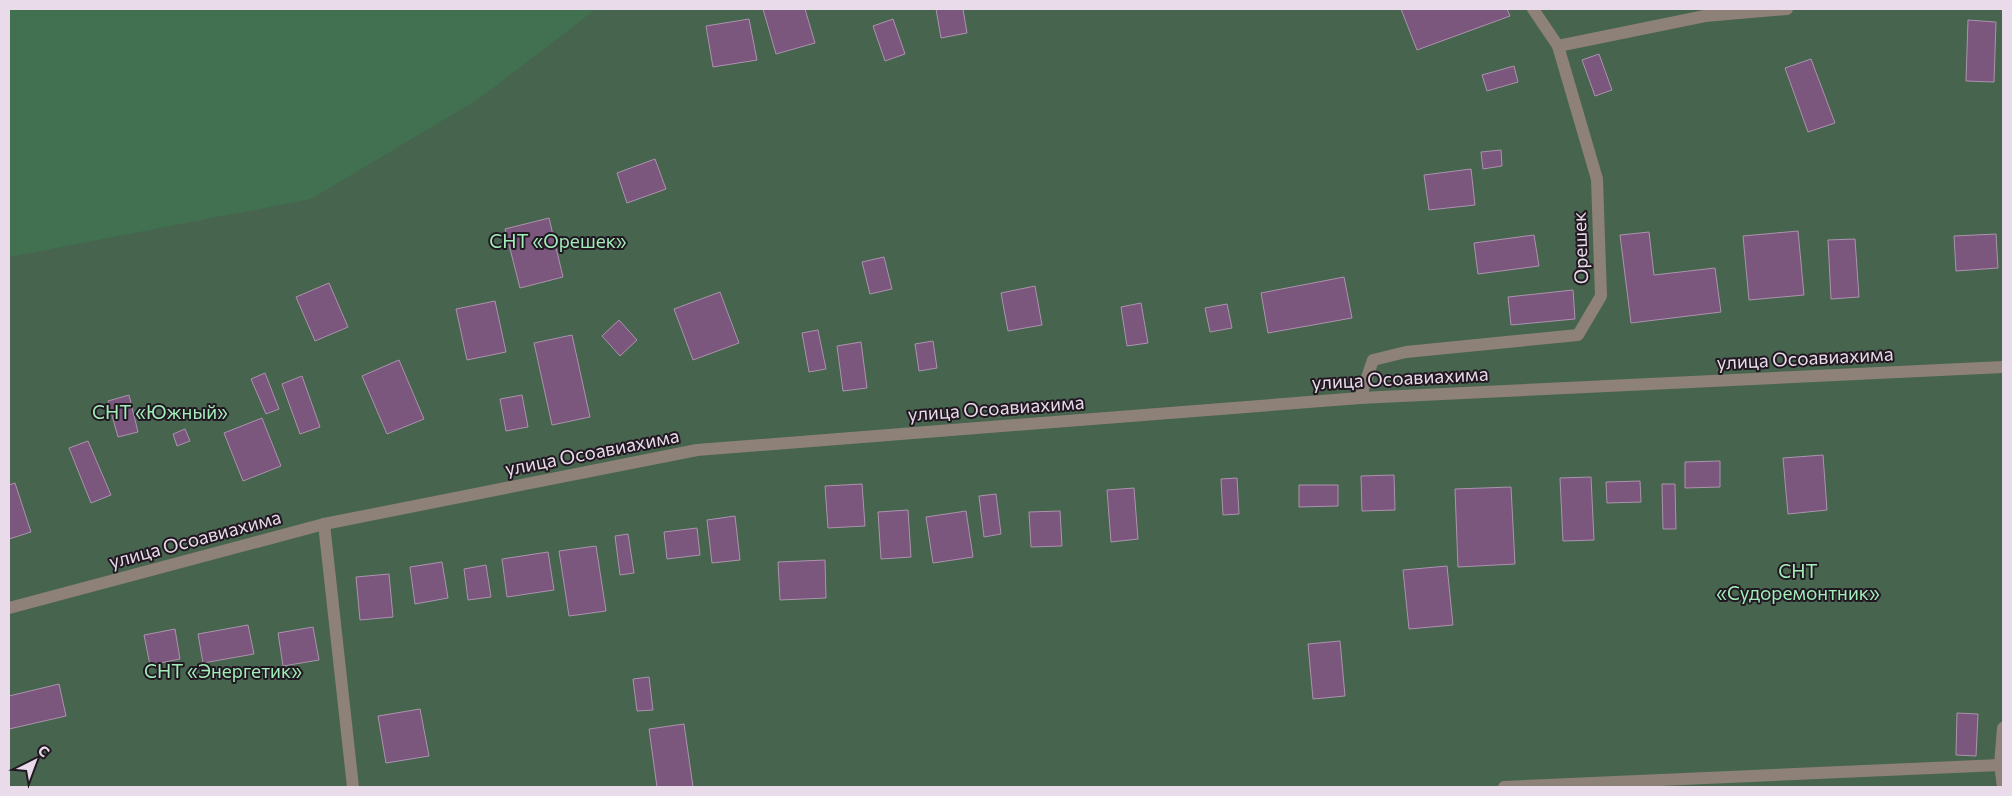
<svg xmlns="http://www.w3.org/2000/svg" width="2012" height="796" viewBox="0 0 2012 796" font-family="Commissioner,sans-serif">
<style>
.green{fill:#47644f}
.forest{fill:#417150}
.building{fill:#7b567d;stroke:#ac93ad}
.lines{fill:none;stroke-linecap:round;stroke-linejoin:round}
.minor{stroke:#8e8178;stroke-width:12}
.labels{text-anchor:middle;stroke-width:4;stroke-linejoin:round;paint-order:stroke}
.park-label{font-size:19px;fill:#a1edb8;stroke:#211822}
.street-label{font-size:19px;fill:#e9dbe9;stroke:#211822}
</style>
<rect width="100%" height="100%" fill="#402c41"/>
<path class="green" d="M502 9H2003V787H9V137Z"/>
<path class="forest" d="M9 9H596L480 98 311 199 9 257Z"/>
<g class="building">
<path d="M763 9H805L815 43 776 54Z"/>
<path d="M936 9H963L967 33 941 38Z"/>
<path d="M1401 9H1507L1510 16 1417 50Z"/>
<path d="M749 19 757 60 713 67 706 26Z"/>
<path d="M893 19 905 54 885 61 873 26Z"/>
<path d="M1968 20 1996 22 1994 82 1966 81Z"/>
<path d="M1599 54 1612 90 1595 96 1582 60Z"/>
<path d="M1811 59 1835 123 1808 132 1785 68Z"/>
<path d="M1514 66 1518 82 1487 91 1482 75Z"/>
<path d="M1501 150 1502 166 1483 169 1481 152Z"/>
<path d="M655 159 666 189 627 203 617 173Z"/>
<path d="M1471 169 1475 205 1429 210 1424 175Z"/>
<path d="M549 218 563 277 520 288 505 229Z"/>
<path d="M1798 231 1804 295 1749 300 1743 236Z"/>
<path d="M1649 232 1654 275 1715 268 1721 312 1631 323 1620 235Z"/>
<path d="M1996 234 1998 268 1956 271 1954 236Z"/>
<path d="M1534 235 1539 266 1478 274 1474 243Z"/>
<path d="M1855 239 1859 297 1831 299 1828 240Z"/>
<path d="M884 257 892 289 870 294 862 262Z"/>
<path d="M1344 277 1352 318 1268 333 1261 293Z"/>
<path d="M329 283 348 327 315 341 296 297Z"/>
<path d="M1035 286 1042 325 1008 331 1001 293Z"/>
<path d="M1573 290 1575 319 1511 325 1508 297Z"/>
<path d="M720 292 739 343 693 360 674 309Z"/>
<path d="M495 301 506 352 467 360 456 309Z"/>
<path d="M1141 303 1148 343 1127 346 1121 307Z"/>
<path d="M1227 304 1232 328 1210 332 1205 308Z"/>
<path d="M619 320 637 340 620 356 602 336Z"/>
<path d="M818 330 826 369 809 372 802 333Z"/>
<path d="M572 335 590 417 552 425 534 343Z"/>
<path d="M933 341 937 368 919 371 915 344Z"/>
<path d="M861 342 867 388 843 391 837 346Z"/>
<path d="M399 360 424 419 387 434 362 376Z"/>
<path d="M265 373 279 409 266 414 251 379Z"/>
<path d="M302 376 320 427 300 434 282 384Z"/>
<path d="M129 395 138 432 118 437 108 401Z"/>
<path d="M522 395 528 427 506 431 500 399Z"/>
<path d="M262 418 281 466 243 481 224 433Z"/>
<path d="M185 429 190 441 177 446 173 434Z"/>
<path d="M88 441 111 495 91 503 69 448Z"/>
<path d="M1823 455 1827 510 1788 514 1783 458Z"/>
<path d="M1720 461V487L1685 488V462Z"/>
<path d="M1394 475 1395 510 1362 511 1361 476Z"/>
<path d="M1591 477 1594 540 1563 541 1560 478Z"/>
<path d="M1237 478 1239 514 1223 515 1221 479Z"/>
<path d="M1640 481 1641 502 1607 503 1606 482Z"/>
<path d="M15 483 31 532 9 539V485Z"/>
<path d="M862 484 865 526 828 528 825 486Z"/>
<path d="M1662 484H1675L1676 529H1663Z"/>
<path d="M1299 485H1338V506L1299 507Z"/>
<path d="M1511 487 1515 564 1458 567 1455 489Z"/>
<path d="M1134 488 1138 539 1111 542 1107 490Z"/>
<path d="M996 494 1001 534 984 537 979 496Z"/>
<path d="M908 510 911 557 881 559 878 512Z"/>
<path d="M966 511 973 557 933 563 926 517Z"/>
<path d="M1060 511 1062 546 1031 547 1029 512Z"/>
<path d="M735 516 740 560 712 563 707 520Z"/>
<path d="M697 528 700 555 667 559 664 532Z"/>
<path d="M628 534 634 573 620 575 615 536Z"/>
<path d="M596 546 606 611 569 616 559 551Z"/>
<path d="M548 552 554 590 507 597 502 559Z"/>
<path d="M825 560 826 598 780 600 778 562Z"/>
<path d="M442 562 448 598 415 604 410 567Z"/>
<path d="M486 565 491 597 468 600 464 569Z"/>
<path d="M1447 566 1453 625 1409 629 1403 570Z"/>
<path d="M389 574 393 617 360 620 356 577Z"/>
<path d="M248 625 254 654 203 663 198 634Z"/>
<path d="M313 627 319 660 283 666 278 633Z"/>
<path d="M175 629 180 659 150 665 144 635Z"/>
<path d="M1340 641 1345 696 1313 699 1308 644Z"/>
<path d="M649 677 653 710 637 711 633 679Z"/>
<path d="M59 684 66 716 9 729V696Z"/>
<path d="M420 709 429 756 386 763 378 716Z"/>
<path d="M1957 713 1978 714 1976 756 1956 755Z"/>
<path d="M684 724 693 787H657L649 729Z"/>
</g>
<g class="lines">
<g class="minor">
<path d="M1558 46 1705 16 1787 9"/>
<path d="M1360 398 1373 360 1406 352 1578 335 1601 296 1597 179 1558 46 1533 9"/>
<path d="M324 524 353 787"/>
<path d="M9 608 324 524 697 450 1360 398 2003 367"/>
<path d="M1504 787 2000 765"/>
<path d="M2003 787 2000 765 2003 728"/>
</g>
</g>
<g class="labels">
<g class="park-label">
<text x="558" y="248">СНТ «Орешек»</text>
<text x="160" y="419">СНТ «Южный»</text>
<text x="1798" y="578">СНТ<tspan x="1798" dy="22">«Судоремонтник»</tspan></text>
<text x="223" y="678">СНТ «Энергетик»</text>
</g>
<g class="street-label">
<text transform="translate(1580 248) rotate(-92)" y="7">Орешек</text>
<text transform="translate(1805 358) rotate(-3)" y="7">улица Осоавиахима</text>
<text transform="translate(1400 378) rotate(-3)" y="7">улица Осоавиахима</text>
<text transform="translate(996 408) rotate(-4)" y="7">улица Осоавиахима</text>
<text transform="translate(592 452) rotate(-11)" y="7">улица Осоавиахима</text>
<text transform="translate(195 539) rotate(-15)" y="7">улица Осоавиахима</text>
</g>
</g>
<rect width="2012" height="796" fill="none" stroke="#e9dbe9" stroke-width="20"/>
<g transform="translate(35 761) rotate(42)" stroke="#211822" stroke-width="4" paint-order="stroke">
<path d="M0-4L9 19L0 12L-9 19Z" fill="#e9dbe9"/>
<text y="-8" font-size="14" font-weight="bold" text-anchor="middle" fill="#e9dbe9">С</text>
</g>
</svg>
